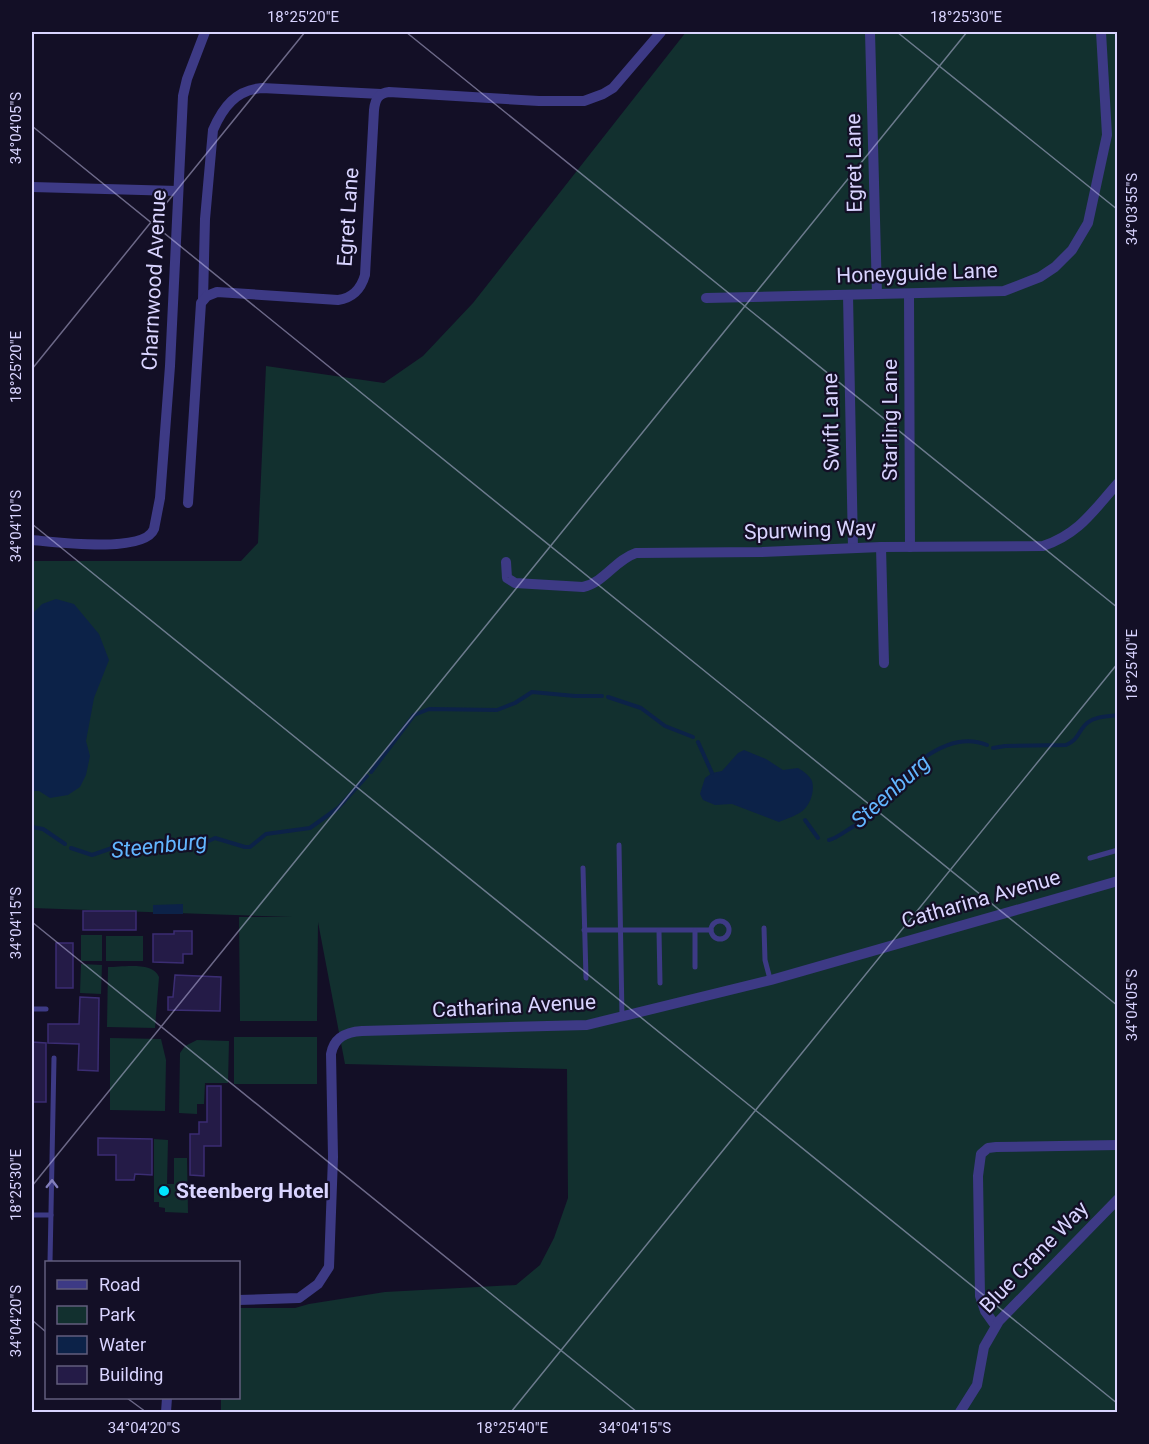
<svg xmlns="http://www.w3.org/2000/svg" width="1149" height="1444" viewBox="0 0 1149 1444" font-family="Roboto,sans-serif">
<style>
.green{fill:#12302f}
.water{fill:#0c2248}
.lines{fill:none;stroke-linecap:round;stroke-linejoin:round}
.stream{stroke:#0c2248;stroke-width:4}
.building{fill:#241b47;stroke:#3b2d73;stroke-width:1.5}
.service{stroke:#3d3a85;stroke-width:5}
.minor{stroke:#3d3a85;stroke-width:10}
.oneway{stroke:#837fbc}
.ticks{fill:none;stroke:#d9d4ff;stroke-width:1.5;stroke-opacity:0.45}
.poi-dot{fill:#00e5ff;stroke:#130f26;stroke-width:2}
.labels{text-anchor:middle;stroke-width:4.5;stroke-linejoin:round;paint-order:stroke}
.street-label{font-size:21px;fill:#d9d4ff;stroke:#130f26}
.poi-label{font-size:21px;font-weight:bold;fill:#d9d4ff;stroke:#130f26;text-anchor:start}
.water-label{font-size:22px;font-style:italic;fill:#62b6ff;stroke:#130f26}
.neatline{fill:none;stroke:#d9d4ff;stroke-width:2}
.ticks-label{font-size:15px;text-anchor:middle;fill:#d9d4ff}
</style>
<rect width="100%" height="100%" fill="#130f26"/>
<g class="green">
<path d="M686 32H1117V1412H221V1398H238L239 1308H295L309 1304 385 1292 516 1285 540 1265 554 1238 568 1198 567 1069 345 1064 318 922 317 1021H240L239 917H292L32 908V561H241L258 543 266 366 384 383 423 356 473 303Z"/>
<rect x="81" y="935" width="21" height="26"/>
<rect x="106" y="936" width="37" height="25"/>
<path d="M81 964 102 965 101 994 80 993Z"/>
<path d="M108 967C122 967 153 961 159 977L155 1028 107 1027Z"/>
<rect x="234" y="1037" width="83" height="47"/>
<path d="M110 1038 161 1039 166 1060 165 1111 110 1110Z"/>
<path d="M197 1040 229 1041 228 1083H205L204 1104H197V1114L179 1113 180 1053 185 1046Z"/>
<path d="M154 1139 168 1140 167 1184H174V1158H187L188 1213 165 1212V1208L159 1207V1202H154Z"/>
</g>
<g class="water">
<path d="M56 599 74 604 99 634 109 660 94 698 86 741 90 756 86 775 80 787 68 795 50 798 39 791H32V614L42 604Z"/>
<path d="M744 750 766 759 783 770 798 768C803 771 810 776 812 781 815 792 810 806 801 812 795 816 786 819 779 822L732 804 715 805 703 800 700 794 705 778 712 773 722 771 738 753Z"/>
<path d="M183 904V914H153V905Z"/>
</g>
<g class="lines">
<g class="stream">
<path d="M608 697 641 708 665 726 693 737"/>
<path d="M698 742 712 773"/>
<path d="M993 748 1005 746 1066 745C1078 740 1077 734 1085 725 1093 716 1107 717 1118 715"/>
<path d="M371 772 414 715 429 709 497 710 515 703 532 692 575 696H602"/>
<path d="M805 820 818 838"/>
<path d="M32 827 43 829 65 844"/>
<path d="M829 840C836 839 848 829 856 825 886 794 937 724 987 745"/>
<path d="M71 848 92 855 118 846 139 849 162 842 173 841 184 844H202L215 838 245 847H250L266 834 310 828 338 808 367 776"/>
</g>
</g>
<g class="building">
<rect x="83" y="911" width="53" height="19"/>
<path d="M174 931H192V954H183V963L153 962V934H174Z"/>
<rect x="56" y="943" width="17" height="45"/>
<path d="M175 975 221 977 220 1011 168 1010V997H173Z"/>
<path d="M80 997 99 998 98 1071 78 1070 79 1044 48 1043V1024H79Z"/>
<path d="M32 1042 46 1043V1102H32Z"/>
<path d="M207 1086H221V1146H204V1176L190 1175V1134H199V1122H207Z"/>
<path d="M98 1138 152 1139V1175L135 1174 134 1180H116V1155H98Z"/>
</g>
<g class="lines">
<g class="service">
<path d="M619 845 622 1017"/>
<path d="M1090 858 1118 850"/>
<path d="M583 868 586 978"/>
<circle cx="720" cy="930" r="9"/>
<path d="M764 928 765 960 770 979"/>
<path d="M584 930H711"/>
<path d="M659 931 660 983"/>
<path d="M695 931V967"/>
<path d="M32 1009H46"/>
<path d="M32 1215H51"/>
<path d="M50 1262 54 1058"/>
</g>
<g class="minor">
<path d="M870 32 877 294"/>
<path d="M32 187 178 191"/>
<path d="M909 294 910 547"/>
<path d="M848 295 853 548"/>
<path d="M706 298 1004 291 1040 277 1055 267 1072 250 1088 223 1107 135 1101 32"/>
<path d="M203 300 205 219 213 130C223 107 236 90 262 88L381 94"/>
<path d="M188 503 201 303 207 296 217 292 338 300C353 298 361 289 365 275L374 110C375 100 378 93 389 92L539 101H584L603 94 613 88 661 32"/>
<path d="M32 540C55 542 144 554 154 529L160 498 170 366 183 96 187 79 205 32"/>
<path d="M881 547 884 663"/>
<path d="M506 562 507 578 515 583 583 587C605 582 615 560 636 553L762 552 881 547 1043 546C1079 534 1093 511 1118 483"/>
<path d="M238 1300 299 1298 318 1284 329 1267 333 1157 331 1054C334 1037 346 1032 362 1031L587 1025 771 980 1118 881"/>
<path d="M995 1325 985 1311 980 1296 978 1176 981 1154 988 1148 996 1147 1118 1145"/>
<path d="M166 1412 167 1398"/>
<path d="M960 1412 977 1385 984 1347 999 1321 1118 1199"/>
</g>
</g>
<defs><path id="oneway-chevron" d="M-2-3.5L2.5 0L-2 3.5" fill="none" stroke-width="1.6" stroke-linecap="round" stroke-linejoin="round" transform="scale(1.5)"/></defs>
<use class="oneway" href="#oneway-chevron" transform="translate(52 1184) rotate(-89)"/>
<path class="ticks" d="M406 32 1118 608M897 32 1118 210M32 126 1118 1006M32 369 305 32M32 524 1118 1404M32 922 637 1412M32 1186 967 32M32 1320 46 1332M127 1398 146 1412M511 1412 1118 663"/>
<circle class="poi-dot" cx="164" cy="1191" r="6"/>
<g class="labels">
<g class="street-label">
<text transform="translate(854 163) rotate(-91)" y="7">Egret Lane</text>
<text transform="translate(348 217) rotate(-86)" y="7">Egret Lane</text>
<text transform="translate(917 273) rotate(-2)" y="7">Honeyguide Lane</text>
<text transform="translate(154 280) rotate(-87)" y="7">Charnwood Avenue</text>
<text transform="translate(890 420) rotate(-90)" y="7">Starling Lane</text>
<text transform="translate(831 422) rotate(-91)" y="7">Swift Lane</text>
<text transform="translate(810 530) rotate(-2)" y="7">Spurwing Way</text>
<text transform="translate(981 899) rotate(-16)" y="7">Catharina Avenue</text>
<text transform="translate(514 1006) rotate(-3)" y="7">Catharina Avenue</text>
<text transform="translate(1034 1257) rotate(-46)" y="7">Blue Crane Way</text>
</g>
<g class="poi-label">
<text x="176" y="1198">Steenberg Hotel</text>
</g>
<g class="water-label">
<text transform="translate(890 791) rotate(-42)" y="8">Steenburg</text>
<text transform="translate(159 845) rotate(-6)" y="8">Steenburg</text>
</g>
</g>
<rect width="1149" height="1444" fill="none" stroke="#130f26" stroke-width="66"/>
<rect x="45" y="1261" width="195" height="138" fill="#130f26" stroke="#625e7d" stroke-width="1.5"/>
<rect x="57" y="1280" width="30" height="9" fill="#3d3a85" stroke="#625e7d" stroke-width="1.5"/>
<text x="99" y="1291" font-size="18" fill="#d9d4ff">Road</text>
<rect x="57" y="1306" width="30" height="18" fill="#12302f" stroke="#625e7d" stroke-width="1.5"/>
<text x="99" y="1321" font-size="18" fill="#d9d4ff">Park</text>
<rect x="57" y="1336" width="30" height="18" fill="#0c2248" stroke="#625e7d" stroke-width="1.5"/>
<text x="99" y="1351" font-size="18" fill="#d9d4ff">Water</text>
<rect x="57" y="1366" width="30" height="18" fill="#241b47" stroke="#625e7d" stroke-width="1.5"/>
<text x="99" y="1381" font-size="18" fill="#d9d4ff">Building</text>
<rect x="33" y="33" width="1083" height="1378" class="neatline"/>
<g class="ticks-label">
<text x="303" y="22">18°25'20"E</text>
<text x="966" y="22">18°25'30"E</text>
<text transform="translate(16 128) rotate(-90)" y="5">34°04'05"S</text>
<text transform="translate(1132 209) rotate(-90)" y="5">34°03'55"S</text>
<text transform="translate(16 367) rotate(-90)" y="5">18°25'20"E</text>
<text transform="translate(16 526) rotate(-90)" y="5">34°04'10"S</text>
<text transform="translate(1132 665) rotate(-90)" y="5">18°25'40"E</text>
<text transform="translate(16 923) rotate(-90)" y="5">34°04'15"S</text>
<text transform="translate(1132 1005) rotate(-90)" y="5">34°04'05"S</text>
<text transform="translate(16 1185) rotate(-90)" y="5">18°25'30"E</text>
<text transform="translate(16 1321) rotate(-90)" y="5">34°04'20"S</text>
<text x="144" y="1433">34°04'20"S</text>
<text x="512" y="1433">18°25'40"E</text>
<text x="635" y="1433">34°04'15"S</text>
</g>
</svg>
